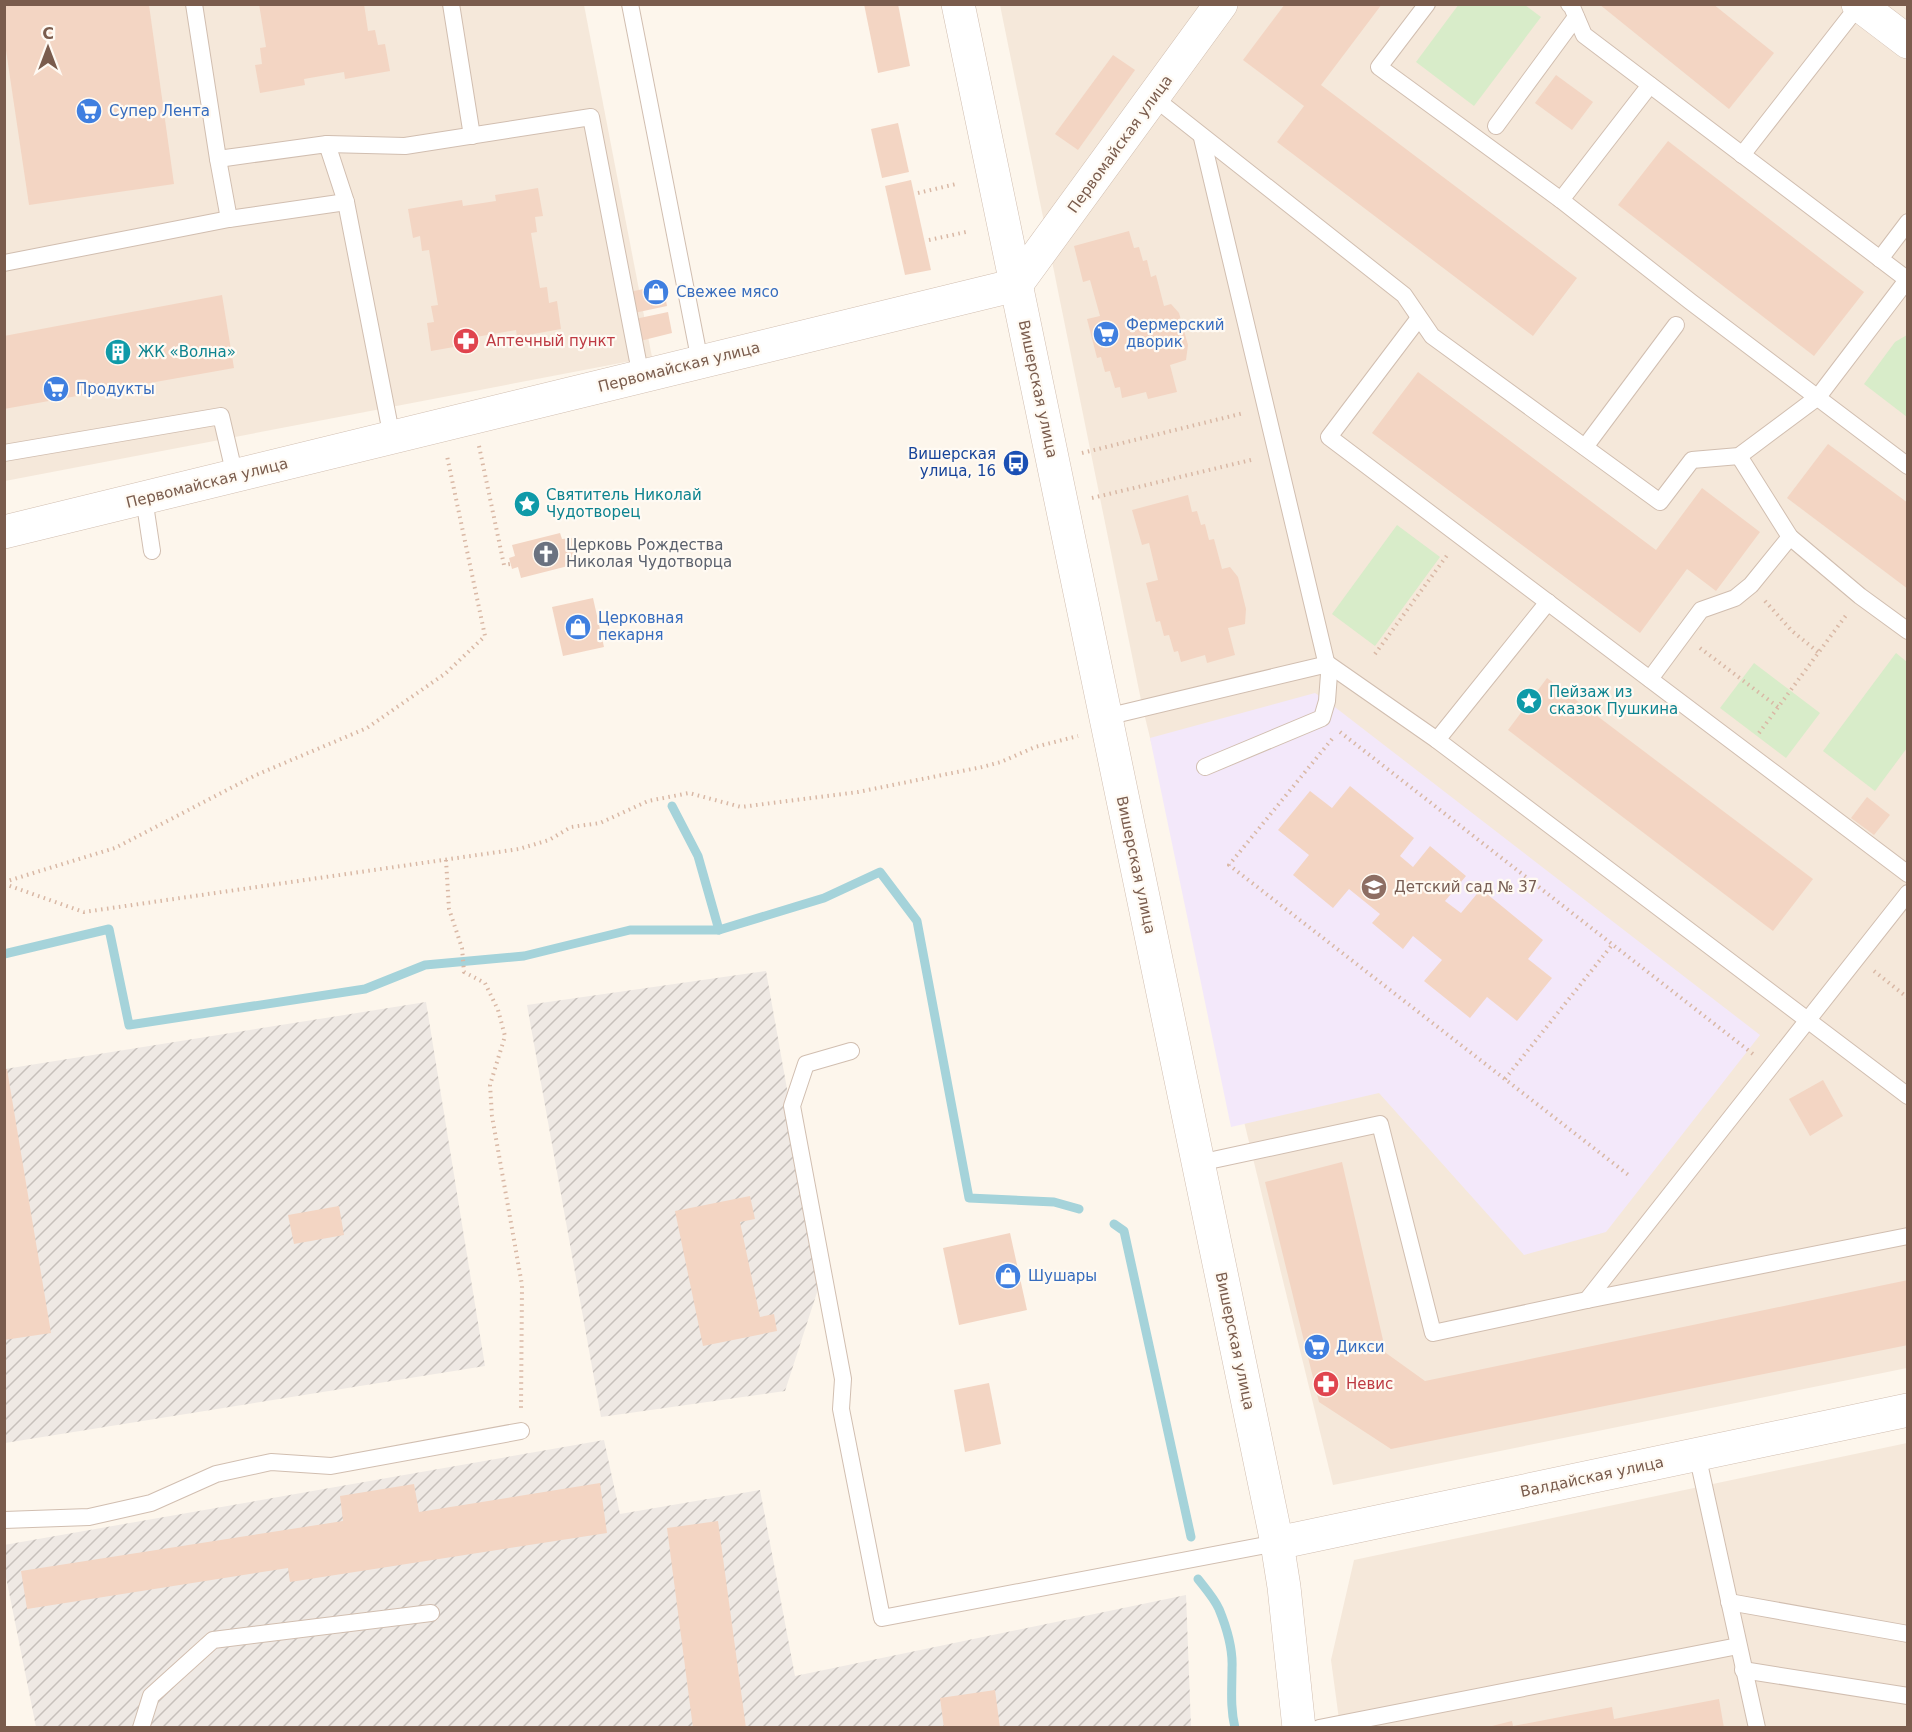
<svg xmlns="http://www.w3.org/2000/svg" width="1912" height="1732" viewBox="0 0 1912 1732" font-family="'DejaVu Sans',sans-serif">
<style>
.residential{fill:#f5e8da}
.industrial{fill:url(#industrial-furrows)}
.education{fill:#f3e8fa}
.park{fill:#d8ecc9}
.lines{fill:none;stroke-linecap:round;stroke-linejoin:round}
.stream{stroke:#a5d3da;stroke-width:9}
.building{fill:#f3d5c3}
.service-casing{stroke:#d1beb0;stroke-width:18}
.minor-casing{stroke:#d1beb0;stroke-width:34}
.path{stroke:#d9b8a5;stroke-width:4;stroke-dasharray:1.5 4.5;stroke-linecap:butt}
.service{stroke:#fff;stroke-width:16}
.minor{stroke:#fff;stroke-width:33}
.labels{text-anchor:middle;stroke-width:4.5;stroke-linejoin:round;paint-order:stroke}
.shop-label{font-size:15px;fill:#366cbe;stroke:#fffaf3;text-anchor:start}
.street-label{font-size:15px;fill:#7a5c4d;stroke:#fffaf3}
.health-label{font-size:15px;fill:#be3a42;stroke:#fffaf3;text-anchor:start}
.culture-label{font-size:15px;fill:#0d838f;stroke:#fffaf3;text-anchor:start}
.transit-label{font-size:15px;fill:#164399;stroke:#fffaf3;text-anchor:end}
.worship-label{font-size:15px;fill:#5b616d;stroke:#fffaf3;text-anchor:start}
.education-label{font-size:15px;fill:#785e54;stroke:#fffaf3;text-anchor:start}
</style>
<defs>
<pattern id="industrial-furrows" width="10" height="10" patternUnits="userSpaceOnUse" patternTransform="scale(1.5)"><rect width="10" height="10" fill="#efe9e4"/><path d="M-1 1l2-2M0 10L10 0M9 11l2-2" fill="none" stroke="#c7c0bb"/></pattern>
</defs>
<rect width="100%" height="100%" fill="#fdf6ec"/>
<g class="residential">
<path d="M5 5H584L652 357 5 481Z"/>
<path d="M1000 5H1907V1368L1333 1485 1142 705Z"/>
<path d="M1907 1443V1727H1340L1331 1660 1354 1560Z"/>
</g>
<g class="industrial">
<path d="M766 971 821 1280 785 1391 601 1417 527 1005Z"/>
<path d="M426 1002 485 1366 5 1443V1069Z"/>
<path d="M604 1440 620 1514 760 1490 795 1676 1186 1595 1191 1727H36L5 1572 4 1545Z"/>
</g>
<path class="education" d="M1315 693 1327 701 1760 1035 1606 1232 1524 1255 1379 1093 1231 1127 1150 738Z"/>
<g class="park">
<path d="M1459 4 1525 5 1541 17 1474 106 1416 62Z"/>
<path d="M1907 335V417L1864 384 1895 342Z"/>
<path d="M1397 525 1440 557 1375 646 1332 614Z"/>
<path d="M1896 653 1907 662V748L1875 791 1823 751Z"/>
<path d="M1754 663 1820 713 1786 758 1720 708Z"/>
</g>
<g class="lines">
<g class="stream">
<path d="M672 806 698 856 719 930"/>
<path d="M4 954 109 929 129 1025 365 989 425 965 524 956 630 930H719L824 898 880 872 917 921 969 1198 1054 1202 1079 1209"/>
<path d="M1114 1224 1124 1231 1191 1537"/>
<path d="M1198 1579C1205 1588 1214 1598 1219 1609 1226 1626 1233 1649 1232 1668 1232 1689 1230 1707 1235 1728"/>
</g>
</g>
<g class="building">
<path d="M259 4H364L368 31 375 30 378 45 385 44 390 71 345 79 344 72 304 79 305 85 260 93 255 65 262 64 260 48 266 47Z"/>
<path d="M864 4H898L910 66 878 73Z"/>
<path d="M1285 4H1382L1321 85 1577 278 1533 336 1277 142 1304 106 1243 60Z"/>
<path d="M1599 4H1713L1774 53 1729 109Z"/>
<path d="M4 5H149L174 184 29 205 4 37Z"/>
<path d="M1113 55 1135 70 1078 150 1055 134Z"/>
<path d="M1556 75 1593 102 1572 130 1535 103Z"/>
<path d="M898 123 909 172 882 178 871 129Z"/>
<path d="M1668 141 1864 292 1814 356 1618 205Z"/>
<path d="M911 180 931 270 905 275 885 186Z"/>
<path d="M538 188 543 216 535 217 537 232 531 233 540 288 547 287 549 303 557 301 561 329 517 337 516 330 476 337 477 343 431 351 427 323 434 322 431 306 438 305 429 250 422 251 420 236 413 238 408 209 462 200 463 206 496 201 495 195Z"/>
<path d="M1129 231 1134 248 1139 247 1143 261 1147 260 1151 277 1156 275 1164 306 1171 304 1179 313 1188 345 1186 360 1170 365 1177 392 1148 399 1146 392 1122 398 1120 387 1115 388 1110 371 1105 372 1101 357 1097 358 1087 319 1100 316 1090 280 1083 282 1074 246Z"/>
<path d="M663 285 667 306 634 313 629 292Z"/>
<path d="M222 295 234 368 4 409V336Z"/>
<path d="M668 312 672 333 640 341 635 319Z"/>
<path d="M1418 372 1656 550 1702 488 1760 532 1716 591 1687 569 1640 633 1372 433Z"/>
<path d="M1828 444 1908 503V589L1787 498Z"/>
<path d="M1188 495 1192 512 1197 511 1201 525 1205 524 1209 540 1214 539 1222 569 1230 567 1238 577 1246 609 1245 624 1228 628 1235 655 1207 663 1205 655 1181 662 1178 651 1174 652 1169 635 1164 636 1160 621 1156 622 1146 583 1158 580 1149 543 1142 545 1132 510Z"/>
<path d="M560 533 562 539 572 538 578 544 576 555 567 559 568 566 521 578 518 567 512 569 509 558 515 556 512 545Z"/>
<path d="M593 598 604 647 563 656 552 607Z"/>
<path d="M1547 678 1813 879 1773 931 1508 730Z"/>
<path d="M1350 786 1414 838 1400 856 1413 867 1430 846 1466 876 1445 901 1461 913 1481 889 1543 940 1528 959 1552 978 1517 1021 1487 997 1470 1018 1424 981 1442 960 1413 936 1403 949 1372 923 1380 914 1349 889 1333 908 1293 875 1309 855 1278 830 1310 791 1332 808Z"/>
<path d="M1867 797 1890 815 1874 835 1851 818Z"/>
<path d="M4 1069H7L51 1333 4 1340Z"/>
<path d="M1823 1080 1843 1116 1810 1136 1789 1099Z"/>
<path d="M1342 1162 1386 1353 1425 1381 1908 1280V1345L1391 1449 1319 1402 1265 1182Z"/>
<path d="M750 1196 755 1219 740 1222 760 1317 774 1314 777 1331 703 1346 675 1211Z"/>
<path d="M339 1206 344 1235 294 1244 288 1215Z"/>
<path d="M1010 1233 1027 1310 959 1325 943 1248Z"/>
<path d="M989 1383 1001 1444 965 1452 954 1390Z"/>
<path d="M600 1483 607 1533 290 1582 288 1568 27 1609 21 1571 343 1521 340 1496 414 1484 419 1512Z"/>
<path d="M718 1521 746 1728H693L667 1528Z"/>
<path d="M995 1690 1000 1728H944L940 1698Z"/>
<path d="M1719 1699 1724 1728H1484L1512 1721 1513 1726 1612 1707 1614 1719Z"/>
</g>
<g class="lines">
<defs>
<g id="service">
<path d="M194 4 218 159 327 144 346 202 392 438"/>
<path d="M451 4 472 136"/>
<path d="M630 4 700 362"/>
<path d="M1427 4 1379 67 1561 200 1691 302 1908 466"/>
<path d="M1569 4 1572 7 1584 35 1908 280"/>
<path d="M1153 97 1404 295 1432 336 1660 502 1692 460 1739 456 1818 397 1907 280"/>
<path d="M1496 126 1576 17"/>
<path d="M1202 138 1329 674 1327 701 1322 718 1205 767"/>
<path d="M327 144 405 146 591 117 641 377"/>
<path d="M1742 155 1859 5"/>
<path d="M218 159 229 219"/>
<path d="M1561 200 1650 85"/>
<path d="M1880 259 1908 222"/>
<path d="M4 263 229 219 346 202"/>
<path d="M1419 318 1329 437 1908 874"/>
<path d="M1585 447 1676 325"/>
<path d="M4 453 221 416 235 476"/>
<path d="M1739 456 1790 537 1860 596 1908 631"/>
<path d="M144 498 152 551"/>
<path d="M1650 679 1701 610 1735 598 1751 585 1790 537"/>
<path d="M1106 717 1328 664 1437 740 1908 1096"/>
<path d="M1437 740 1548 602"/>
<path d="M851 1051 806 1064 792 1106 843 1379 841 1409 882 1618 1277 1543"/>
<path d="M1199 1163 1380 1124 1433 1333 1587 1300 1908 1236"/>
<path d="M1587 1300 1908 893"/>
<path d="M1697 1454 1757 1728"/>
<path d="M4 1520 89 1517 151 1503 216 1474 271 1462 331 1466 521 1431"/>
<path d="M1729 1602 1908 1634"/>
<path d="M1743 1670 1908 1696"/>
<path d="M141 1728 151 1696 213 1640 431 1613"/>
<path d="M1319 1728 1738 1646"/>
</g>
<g id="minor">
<path d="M958 4 1277 1543 1284 1587 1299 1728"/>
<path d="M1858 4 1908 42"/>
<path d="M4 532 1016 285 1221 4"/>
<path d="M1277 1543 1908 1410"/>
</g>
</defs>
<use href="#service" class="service-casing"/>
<use href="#minor" class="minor-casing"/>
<g class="path">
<path d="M918 193 956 184"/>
<path d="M929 240 966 232"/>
<path d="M479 446 504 565 510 564"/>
<path d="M1082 453 1244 413"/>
<path d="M1092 498 1255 459"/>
<path d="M1765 601 1792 631 1818 652"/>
<path d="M1700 648 1778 707"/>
<path d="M1375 654 1448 554"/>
<path d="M1340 732 1753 1054"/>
<path d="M1759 733 1847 614"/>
<path d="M1332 739 1229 865 1631 1177"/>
<path d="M446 860 449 909 462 948 464 972 485 983 498 1010 505 1036 490 1085 492 1116 522 1285 521 1409"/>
<path d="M4 882 115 848 256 775 367 728 446 673 485 636 447 456"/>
<path d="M4 884 84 912 519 849 549 840 571 827 600 823 648 801 689 793 741 807 858 792 982 767 1001 762 1035 747 1078 736"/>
<path d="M1874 971 1908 998"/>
<path d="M1505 1079 1612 945"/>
</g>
<use href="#service" class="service"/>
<use href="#minor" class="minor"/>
</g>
<defs>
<symbol id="supermarket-disc" viewBox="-11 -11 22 22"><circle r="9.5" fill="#3f7fe0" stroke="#fffaf3"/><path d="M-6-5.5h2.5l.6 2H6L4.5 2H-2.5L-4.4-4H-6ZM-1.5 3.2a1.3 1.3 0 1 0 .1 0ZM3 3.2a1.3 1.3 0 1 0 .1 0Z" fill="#fff"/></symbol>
<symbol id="shop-disc" viewBox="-11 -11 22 22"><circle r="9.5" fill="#3f7fe0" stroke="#fffaf3"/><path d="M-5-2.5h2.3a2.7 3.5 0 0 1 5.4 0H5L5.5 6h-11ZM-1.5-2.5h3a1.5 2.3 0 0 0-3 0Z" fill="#fff"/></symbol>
<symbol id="pharmacy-disc" viewBox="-11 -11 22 22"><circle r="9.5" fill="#e0444e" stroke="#fffaf3"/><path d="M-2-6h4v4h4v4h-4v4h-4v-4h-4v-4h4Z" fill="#fff"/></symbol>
<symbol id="building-disc" viewBox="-11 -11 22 22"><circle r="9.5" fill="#0f9aa8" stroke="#fffaf3"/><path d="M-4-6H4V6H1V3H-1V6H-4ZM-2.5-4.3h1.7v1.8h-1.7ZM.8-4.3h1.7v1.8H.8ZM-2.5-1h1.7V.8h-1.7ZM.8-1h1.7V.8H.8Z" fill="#fff"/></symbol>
<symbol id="bus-disc" viewBox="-11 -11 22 22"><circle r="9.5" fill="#1a4fb4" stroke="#fffaf3"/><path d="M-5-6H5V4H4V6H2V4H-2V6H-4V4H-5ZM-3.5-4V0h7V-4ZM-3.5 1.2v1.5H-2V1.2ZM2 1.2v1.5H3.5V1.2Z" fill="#fff"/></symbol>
<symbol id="sight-disc" viewBox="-11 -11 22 22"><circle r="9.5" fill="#0f9aa8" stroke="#fffaf3"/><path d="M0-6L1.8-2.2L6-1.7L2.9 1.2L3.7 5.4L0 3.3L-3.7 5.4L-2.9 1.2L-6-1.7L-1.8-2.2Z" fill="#fff"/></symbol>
<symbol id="church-disc" viewBox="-11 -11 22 22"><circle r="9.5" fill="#6b7280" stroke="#fffaf3"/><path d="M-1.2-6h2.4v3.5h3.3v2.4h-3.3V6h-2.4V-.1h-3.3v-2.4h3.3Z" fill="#fff"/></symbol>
<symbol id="school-disc" viewBox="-11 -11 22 22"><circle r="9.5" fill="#8d6e63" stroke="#fffaf3"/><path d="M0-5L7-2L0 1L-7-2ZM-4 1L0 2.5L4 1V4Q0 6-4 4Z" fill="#fff"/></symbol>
</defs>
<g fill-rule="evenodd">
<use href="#supermarket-disc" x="74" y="96" width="30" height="30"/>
<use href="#shop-disc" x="641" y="277" width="30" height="30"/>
<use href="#supermarket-disc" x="1091" y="319" width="30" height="30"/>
<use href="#pharmacy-disc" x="451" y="326" width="30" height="30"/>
<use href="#building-disc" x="103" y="337" width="30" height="30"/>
<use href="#supermarket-disc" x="41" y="374" width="30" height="30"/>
<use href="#bus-disc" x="1001" y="448" width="30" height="30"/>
<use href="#sight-disc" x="512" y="489" width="30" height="30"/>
<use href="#church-disc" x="531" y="539" width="30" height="30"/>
<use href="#shop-disc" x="563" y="612" width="30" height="30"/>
<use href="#sight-disc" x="1514" y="686" width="30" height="30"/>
<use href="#school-disc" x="1359" y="872" width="30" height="30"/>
<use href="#shop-disc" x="993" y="1261" width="30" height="30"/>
<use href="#supermarket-disc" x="1302" y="1332" width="30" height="30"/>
<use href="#pharmacy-disc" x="1311" y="1369" width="30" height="30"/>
</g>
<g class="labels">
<g class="shop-label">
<text x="109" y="116">Супер Лента</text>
<text x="676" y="297">Свежее мясо</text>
<text x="1126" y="330">Фермерский<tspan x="1126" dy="17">дворик</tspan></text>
<text x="76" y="394">Продукты</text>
<text x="598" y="623">Церковная<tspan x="598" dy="17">пекарня</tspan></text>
<text x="1028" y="1281">Шушары</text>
<text x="1336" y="1352">Дикси</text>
</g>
<g class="street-label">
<text transform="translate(1120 144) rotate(-54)" y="5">Первомайская улица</text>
<text transform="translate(679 367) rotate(-14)" y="5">Первомайская улица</text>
<text transform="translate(1038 389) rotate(78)" y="5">Вишерская улица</text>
<text transform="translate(207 483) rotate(-14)" y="5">Первомайская улица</text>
<text transform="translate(1136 865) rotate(78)" y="5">Вишерская улица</text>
<text transform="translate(1235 1341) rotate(78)" y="5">Вишерская улица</text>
<text transform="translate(1592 1477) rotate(-12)" y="5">Валдайская улица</text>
</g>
<g class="health-label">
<text x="486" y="346">Аптечный пункт</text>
<text x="1346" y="1389">Невис</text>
</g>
<g class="culture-label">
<text x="138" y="357">ЖК «Волна»</text>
<text x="546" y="500">Святитель Николай<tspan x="546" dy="17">Чудотворец</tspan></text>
<text x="1549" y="697">Пейзаж из<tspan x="1549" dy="17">сказок Пушкина</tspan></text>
</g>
<g class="transit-label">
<text x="996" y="459">Вишерская<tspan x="996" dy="17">улица, 16</tspan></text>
</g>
<g class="worship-label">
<text x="566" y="550">Церковь Рождества<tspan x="566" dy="17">Николая Чудотворца</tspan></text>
</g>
<g class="education-label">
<text x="1394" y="892">Детский сад № 37</text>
</g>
</g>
<rect width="1912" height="1732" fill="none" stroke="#7a5c4d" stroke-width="12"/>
<g transform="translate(48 48)" stroke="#fffaf3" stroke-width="4.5" paint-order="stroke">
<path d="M0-4.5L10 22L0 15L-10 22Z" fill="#7a5c4d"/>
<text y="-9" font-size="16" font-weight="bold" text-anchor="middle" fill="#7a5c4d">С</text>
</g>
</svg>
